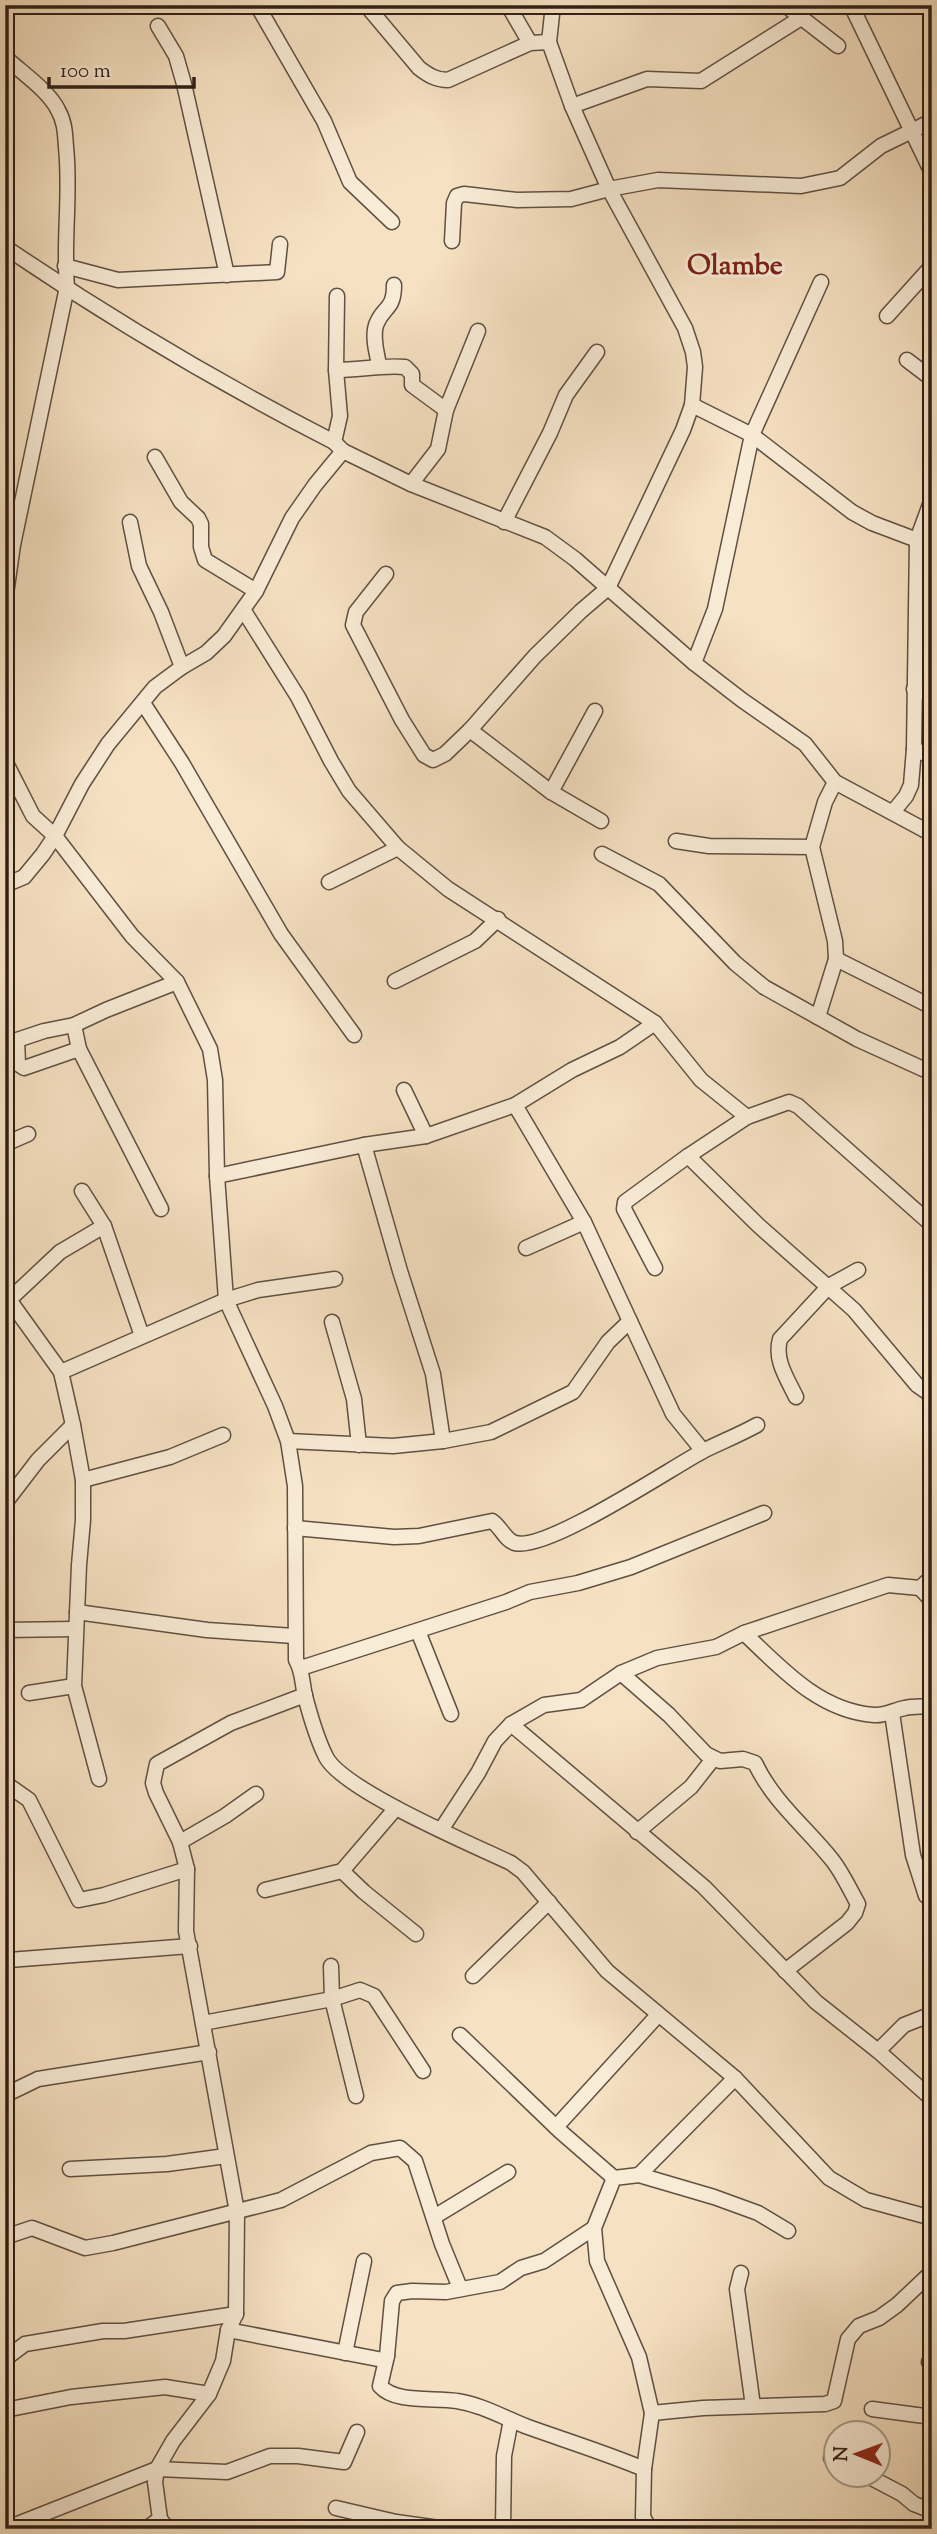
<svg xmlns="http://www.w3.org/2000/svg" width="937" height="2534" viewBox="0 0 937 2534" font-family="'Sorts Mill Goudy',serif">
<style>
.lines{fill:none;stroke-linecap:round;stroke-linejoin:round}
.minor-casing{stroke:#605042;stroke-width:17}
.minor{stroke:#f9ecd7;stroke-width:14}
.labels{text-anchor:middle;stroke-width:6;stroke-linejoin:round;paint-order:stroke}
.quarter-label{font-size:28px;font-weight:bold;fill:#7a1f14;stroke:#f9ecd7}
</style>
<rect width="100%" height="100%" fill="#f6e1c2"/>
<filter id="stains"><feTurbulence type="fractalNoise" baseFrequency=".00286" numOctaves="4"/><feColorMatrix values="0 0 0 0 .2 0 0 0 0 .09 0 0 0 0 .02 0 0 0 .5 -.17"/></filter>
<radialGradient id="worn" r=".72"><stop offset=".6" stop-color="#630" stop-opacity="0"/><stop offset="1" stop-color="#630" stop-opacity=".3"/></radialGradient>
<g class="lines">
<defs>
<g id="minor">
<path d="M257 5 324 121 350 182 392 222"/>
<path d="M366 5 419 68C428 75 436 80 448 80L530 43 549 42"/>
<path d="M508 5 530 43"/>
<path d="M785 5 838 46"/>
<path d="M851 5 932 173"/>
<path d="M158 26 176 56 184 84 227 275"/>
<path d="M5 57C21 72 49 91 58 110 65 122 65 134 66 147 71 194 63 240 67 287L13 545 5 601"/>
<path d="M572 106 647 79 701 81 801 18"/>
<path d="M452 241 454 203 457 196 464 194 517 200 571 199 609 189 658 180 801 186 840 178 881 146 932 121"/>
<path d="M5 247C111 319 221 384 334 442L343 451 411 484 545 537 575 559 694 663 742 700 805 744 835 782 932 834"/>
<path d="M65 266 118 280 277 272 280 244"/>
<path d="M337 296 336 370C360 370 381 365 405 367L412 374V385L446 410"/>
<path d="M887 316 932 266"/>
<path d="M907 360 932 379"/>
<path d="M379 365C377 353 372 338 376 325 383 306 394 311 394 285"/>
<path d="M692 405 752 435 852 512 872 523 917 540 932 548"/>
<path d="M334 442 340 416 336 370"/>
<path d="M155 457 181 502 198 518 201 524V547L205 560 256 591"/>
<path d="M411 484 438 449 446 410 478 331"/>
<path d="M130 522 139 566 161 612 182 667"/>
<path d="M504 522 550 433 566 395 597 352"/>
<path d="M386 574 356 612 353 625 402 720 424 755 433 760 445 754 470 730 535 656 581 611 608 588 683 430 692 405 695 367 693 352 685 328 609 189 572 106 549 42 553 5"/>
<path d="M244 611 298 697 331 761 349 791 398 848 448 889 655 1023 701 1080 747 1117"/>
<path d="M694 663 715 609 752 435 821 282"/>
<path d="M914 689 932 695"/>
<path d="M143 703 182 763 281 934 354 1035"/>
<path d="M470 730 551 792 601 821"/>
<path d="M914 749 932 757"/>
<path d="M5 761 33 816 55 836 132 936 177 982 210 1049 215 1080 217 1176 226 1300 275 1406 288 1441 295 1486 296 1660C303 1672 302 1683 305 1696 310 1715 317 1739 326 1757 343 1790 473 1845 511 1863L523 1872 607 1971 735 2078 829 2178 866 2200 932 2218"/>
<path d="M551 792 595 711"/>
<path d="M893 812 906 796 911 785 914 749 917 540 932 499"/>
<path d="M676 841 709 846 812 847"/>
<path d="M602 854 659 884 735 963 764 987 857 1039 932 1073"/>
<path d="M329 882 398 848"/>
<path d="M5 885 24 877 43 854 55 836 82 784 108 744 155 687 182 667 206 653 224 636 256 591 292 518 315 485 343 451"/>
<path d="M836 959 932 1007"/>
<path d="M395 981 475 941 498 919"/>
<path d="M818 1017 836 959 835 941 812 847 825 802 835 782"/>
<path d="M74 1025 79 1049 161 1209"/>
<path d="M79 1049 24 1068 18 1064 17 1040 44 1031 74 1025 106 1010 177 982"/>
<path d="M404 1090 426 1136"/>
<path d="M515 1105 584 1222 673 1414 703 1451"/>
<path d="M5 1144 28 1134"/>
<path d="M364 1145 400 1271 433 1374 443 1441"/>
<path d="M688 1156 758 1225 854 1310 917 1385 927 1392 932 1391"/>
<path d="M217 1176 364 1145 426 1136 515 1105 572 1070 620 1047 655 1023"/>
<path d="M82 1191 104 1226 142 1336"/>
<path d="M526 1248 584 1222"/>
<path d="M655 1268 624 1209 625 1202 688 1156 747 1117 789 1102 798 1106 932 1225"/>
<path d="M5 1294 61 1372 73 1425 83 1480V1520L79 1565 74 1686 99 1779"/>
<path d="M10 1299 60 1252 104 1226"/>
<path d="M332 1322 354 1399 359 1445"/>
<path d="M61 1372 226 1300 258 1290 335 1279"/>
<path d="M796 1397C787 1378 774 1360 780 1339L829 1286 858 1270"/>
<path d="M288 1441 393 1446 443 1441 491 1432 573 1392 608 1342 630 1321"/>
<path d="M83 1480 170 1457 223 1435"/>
<path d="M5 1503 38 1460 73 1425"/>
<path d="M295 1528 394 1537 419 1536 492 1521C501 1527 505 1540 515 1543 546 1552 671 1468 703 1451 721 1442 739 1435 757 1425"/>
<path d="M920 1588 932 1601"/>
<path d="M77 1612 207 1630 294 1636"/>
<path d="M5 1630 75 1629"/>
<path d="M418 1631 451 1714"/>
<path d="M744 1633C781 1668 819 1711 874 1715 885 1716 894 1710 905 1708 913 1706 923 1707 932 1706"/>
<path d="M301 1668 506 1602 530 1592 578 1583 631 1567 764 1513"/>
<path d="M621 1673 669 1715 706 1754 720 1761 743 1759 755 1763C774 1803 807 1828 833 1861 843 1874 850 1890 858 1904L855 1913 847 1923 785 1971"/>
<path d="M29 1693 74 1686"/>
<path d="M892 1713 913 1855 926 1896"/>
<path d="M511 1724 704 1887 816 2002 878 2051 932 2099"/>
<path d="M5 1783 29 1800 79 1900 104 1895 187 1869"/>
<path d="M441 1830 478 1773 495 1741 511 1724 544 1705 581 1700 621 1673 657 1658 716 1647 744 1633 888 1585 920 1588 932 1577"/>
<path d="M637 1832 691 1787 713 1759"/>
<path d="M180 1842 225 1816 256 1794"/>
<path d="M342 1871 364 1892 416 1934"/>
<path d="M265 1890 342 1871 396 1808"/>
<path d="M5 1963 9 1960 190 1946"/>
<path d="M331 1966 332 1999 356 2096"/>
<path d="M473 1976 549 1902"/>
<path d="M203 2023 332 1999 360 1990 374 1996 423 2071"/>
<path d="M460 2035 561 2132 614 2178"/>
<path d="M878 2051 904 2025 932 2014"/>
<path d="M5 2095 38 2079 209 2052"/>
<path d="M556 2127 658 2015"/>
<path d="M70 2169 167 2164 226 2156"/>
<path d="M639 2175 735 2078"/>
<path d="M434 2217 508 2172"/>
<path d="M5 2237 32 2228 85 2248 113 2243 281 2200 371 2153 400 2148 415 2161 442 2244 460 2288"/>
<path d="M741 2273 737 2289 753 2406"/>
<path d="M228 2330 383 2360 387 2356 392 2301 397 2293 412 2291 446 2292 500 2282 521 2268 544 2261 594 2228"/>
<path d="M345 2353 364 2261"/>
<path d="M387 2356 380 2386C396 2404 435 2397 457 2401 483 2405 504 2418 528 2427 567 2441 606 2453 644 2469"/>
<path d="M5 2359 25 2344 103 2331H124L236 2314"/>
<path d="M929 2362 932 2364"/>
<path d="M872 2409 932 2417"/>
<path d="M5 2410 71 2397 165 2387 209 2394"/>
<path d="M652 2413 703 2408 825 2404 834 2401 848 2339 859 2326 879 2318 897 2305 932 2272"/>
<path d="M831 2458 836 2460"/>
<path d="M864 2474 902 2494 914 2504 932 2511"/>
<path d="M336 2508 396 2522 446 2529"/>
<path d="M5 2529 157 2469 227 2472 270 2456H298L344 2462 357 2432"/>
<path d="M146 2529 160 2519"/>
<path d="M168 2529 160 2519 155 2482 157 2469 173 2441 209 2394 223 2361 228 2330 236 2314 237 2212 186 1931 187 1869 180 1842 156 1793 153 1783 157 1764 231 1723 305 1695"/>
<path d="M503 2529 504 2456 511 2420"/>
<path d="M650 2529 643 2517 644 2469 652 2413 639 2357 597 2261 594 2228 614 2178 639 2175 714 2197 758 2213 788 2231"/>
</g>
</defs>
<use href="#minor" class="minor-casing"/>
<use href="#minor" class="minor"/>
</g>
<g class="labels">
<g class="quarter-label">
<text x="735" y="274">Olambe</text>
</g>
</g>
<rect width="937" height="2534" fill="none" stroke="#f6e1c2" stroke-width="28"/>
<rect x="7" y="7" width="923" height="2520" fill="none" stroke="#2e2017" stroke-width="3.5"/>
<rect x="14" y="14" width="909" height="2506" fill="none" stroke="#2e2017" stroke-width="2"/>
<g transform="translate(857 2454) rotate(271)"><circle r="33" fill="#f9ecd7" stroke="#a89a8a" stroke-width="2"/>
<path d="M0-5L12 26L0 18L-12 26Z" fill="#8f2418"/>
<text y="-10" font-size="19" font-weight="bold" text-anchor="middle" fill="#2e2017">N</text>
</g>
<path d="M49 77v10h145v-10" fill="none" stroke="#2e2017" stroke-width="3.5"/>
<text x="60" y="77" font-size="21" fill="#2e2017" stroke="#f9ecd7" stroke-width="5" paint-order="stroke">100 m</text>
<rect width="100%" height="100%" filter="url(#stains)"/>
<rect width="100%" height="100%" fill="url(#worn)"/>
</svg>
